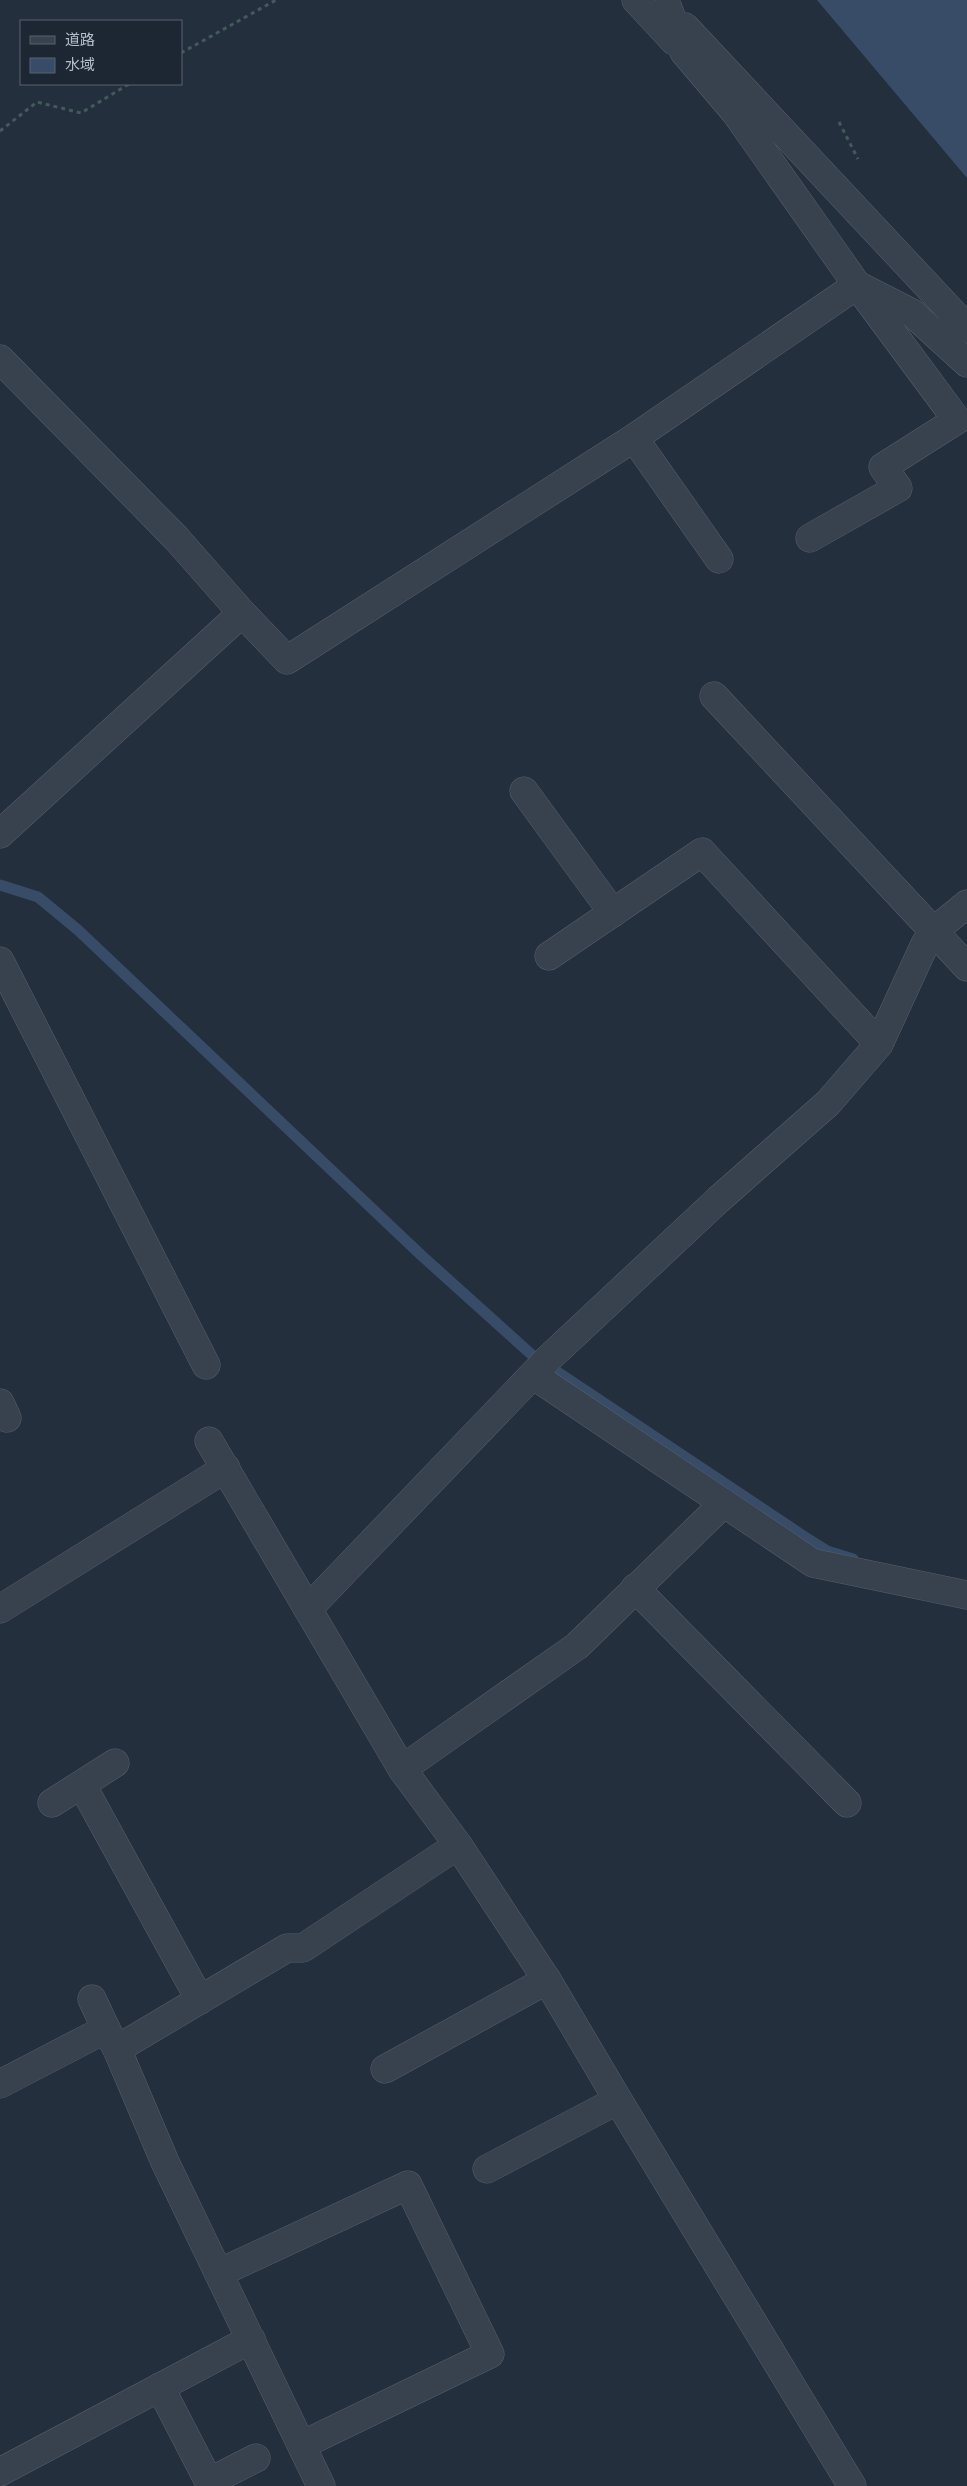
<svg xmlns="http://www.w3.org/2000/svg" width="967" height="2486" viewBox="0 0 967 2486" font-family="Karla,'Noto Sans JP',sans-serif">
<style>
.water{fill:#394c67}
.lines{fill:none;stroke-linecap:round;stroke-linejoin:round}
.stream{stroke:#394c67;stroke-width:11}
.minor-casing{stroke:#565f6c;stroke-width:29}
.path{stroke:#44595c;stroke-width:3;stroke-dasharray:4 4;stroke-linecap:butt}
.minor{stroke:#38414e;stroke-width:28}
</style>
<rect width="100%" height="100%" fill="#242f3e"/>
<path class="water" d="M817 0H967V178Z"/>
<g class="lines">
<path class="stream" d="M0 885 38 897 78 930 421 1255 532 1355 805 1537 827 1551 853 1559"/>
<defs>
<g id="minor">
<path d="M636 0 674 41"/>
<path d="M668 8 684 52 735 112 857 285 957 420 883 467 898 488 810 538"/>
<path d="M685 27 967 328"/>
<path d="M0 359 176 538 242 613 287 660 634 438 857 285 912 313 967 363"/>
<path d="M634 438 719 559"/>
<path d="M714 696 967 967"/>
<path d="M524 791 613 913"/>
<path d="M0 834 242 613"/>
<path d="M549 956 702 852 879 1044"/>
<path d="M0 961 206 1365"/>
<path d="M533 1375 813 1563 967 1595"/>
<path d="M0 1403 7 1418"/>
<path d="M209 1441 402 1769 458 1845 547 1980 618 2100 852 2486"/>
<path d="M635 1588 847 1803"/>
<path d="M0 1609 226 1468"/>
<path d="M308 1609 548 1359 718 1200 828 1103 879 1044 925 944 935 930 967 904"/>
<path d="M402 1769 577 1646 724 1503"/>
<path d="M82 1785 200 2000"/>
<path d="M52 1803 115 1763"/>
<path d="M92 1999 106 2029"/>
<path d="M117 2049 165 2162 321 2486"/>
<path d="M385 2069 547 1980"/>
<path d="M0 2084 106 2029 117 2049 287 1948H303L458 1845"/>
<path d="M487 2169 618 2100"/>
<path d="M219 2273 408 2185 490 2354 302 2445"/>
<path d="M160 2387 209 2482 256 2458"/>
<path d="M0 2472 251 2339"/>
</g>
</defs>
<use href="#minor" class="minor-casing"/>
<g class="path">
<path d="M181 53 276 0"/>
<path d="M839 122 858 159"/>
<path d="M0 131 37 102 81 113 129 84"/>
</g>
<use href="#minor" class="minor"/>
</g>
<rect x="20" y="20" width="162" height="65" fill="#1d2633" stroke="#59626f"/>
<rect x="30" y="36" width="25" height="8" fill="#38414e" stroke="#59626f"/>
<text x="65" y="45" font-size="15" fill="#b4bcc9">道路</text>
<rect x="30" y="58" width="25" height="15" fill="#394c67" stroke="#59626f"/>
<text x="65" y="70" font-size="15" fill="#b4bcc9">水域</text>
</svg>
